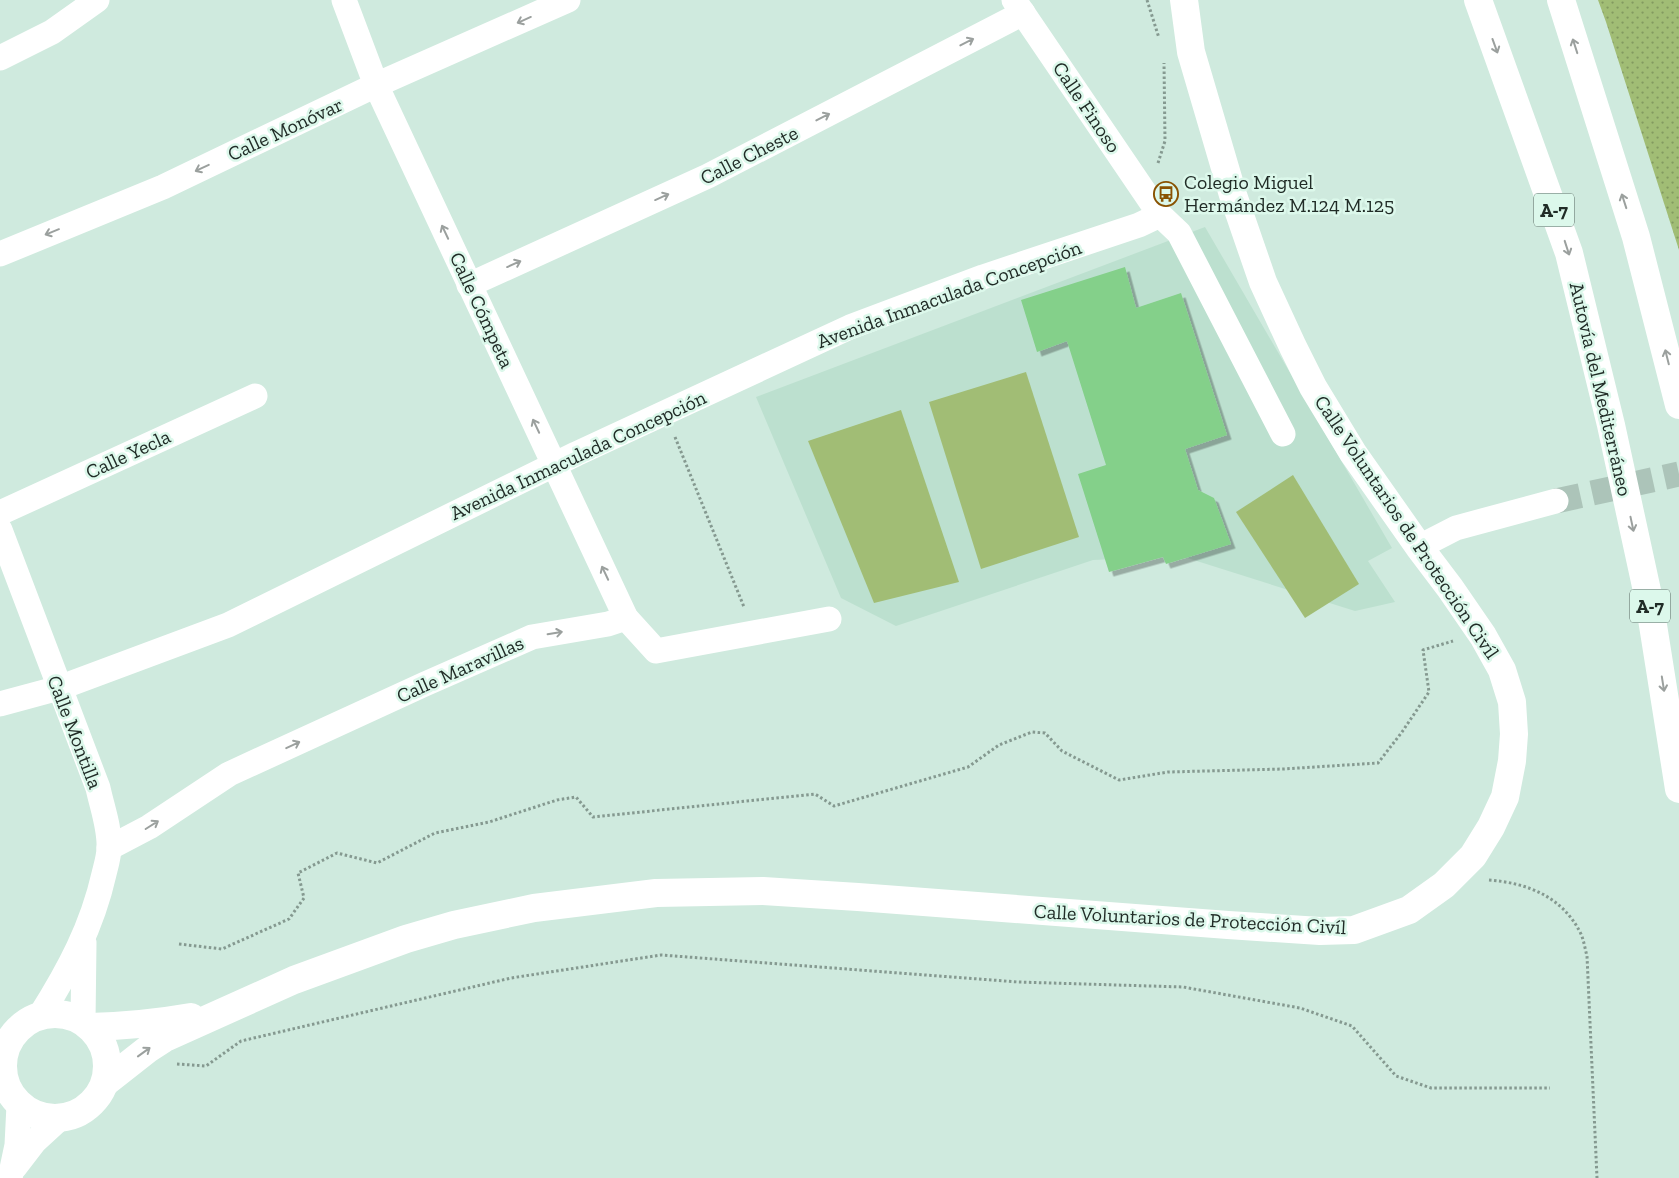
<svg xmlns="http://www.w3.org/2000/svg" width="1679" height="1178" viewBox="0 0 1679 1178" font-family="'Zilla Slab',serif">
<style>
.built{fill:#bce0cf}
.grass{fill:url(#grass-dots)}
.pitch{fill:#a1bd75}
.building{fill:#84d08a;filter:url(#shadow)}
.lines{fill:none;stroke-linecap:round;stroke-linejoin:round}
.minor-tunnel{stroke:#acc4b9;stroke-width:25;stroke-dasharray:25 12;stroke-linecap:butt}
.path{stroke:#859990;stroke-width:3;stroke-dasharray:2.5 2.5;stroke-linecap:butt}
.minor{stroke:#fff;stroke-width:25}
.tertiary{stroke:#fff;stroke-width:28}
.motorway{stroke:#fff;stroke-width:28}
.oneway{stroke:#9ba09e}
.labels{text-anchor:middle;stroke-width:5;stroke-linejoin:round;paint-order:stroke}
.shield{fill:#dcf8eb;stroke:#596962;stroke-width:1}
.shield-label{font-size:19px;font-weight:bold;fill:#212c27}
.street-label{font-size:20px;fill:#212c27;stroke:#dcf8eb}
.poi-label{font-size:20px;fill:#212c27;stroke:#dcf8eb;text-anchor:start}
</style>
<defs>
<pattern id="grass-dots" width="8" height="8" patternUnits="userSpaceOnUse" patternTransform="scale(1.25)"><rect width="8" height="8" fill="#a1bd75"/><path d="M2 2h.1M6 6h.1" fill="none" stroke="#839a60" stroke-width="1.8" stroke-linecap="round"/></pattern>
<filter id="shadow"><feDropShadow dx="4.5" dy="4.5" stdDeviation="0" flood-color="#0004"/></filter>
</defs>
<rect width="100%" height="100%" fill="#cfeade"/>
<path class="built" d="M1205 227 1392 548 1368 561 1395 602 1355 611 1181 556 1093 560 896 626 841 598 756 397Z"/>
<path class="grass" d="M1598 0H1679V250L1606 22Z"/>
<g class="pitch">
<path d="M1026 372 1079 537 981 569 929 402Z"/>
<path d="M901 410 959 582 874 603 808 441Z"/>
<path d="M1293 475 1359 584 1305 618 1236 512Z"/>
</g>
<path class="building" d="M1125 267 1136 308 1181 293 1227 435 1185 449 1198 490 1214 498 1231 544 1166 564 1163 557 1109 572 1078 474 1106 465 1067 341 1037 352 1021 300Z"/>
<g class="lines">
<path class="minor-tunnel" d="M1556 501 1679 474"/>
<g class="path">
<path d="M1147 0 1159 38"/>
<path d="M1158 163 1165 141 1164 63"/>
<path d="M675 437 744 607"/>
<path d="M1489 880C1528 883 1563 897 1581 934 1584 941 1585 949 1587 956L1597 1178"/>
<path d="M179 944 222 949 289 919 304 898 298 873 337 853 377 863 435 833 489 822 557 800 576 797 593 817 815 794 834 806 968 767 999 745 1032 732 1045 733 1062 751 1119 780 1168 772 1283 769 1378 763 1402 732 1429 692 1423 650 1453 641"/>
<path d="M177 1064 206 1066 241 1041 511 978 661 955 1018 982 1183 987 1300 1008 1352 1026 1396 1076 1431 1088H1550"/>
</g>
<g class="minor">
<path d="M344 0 376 85 626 618 656 651 829 619"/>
<path d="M1014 0 1160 215 1179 233 1283 434"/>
<path d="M0 58 52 32 97 0"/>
<path d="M0 254 163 187 376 85 568 0"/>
<path d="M469 285 708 176 1023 13"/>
<path d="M0 513 255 396"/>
<path d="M0 530 98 788C102 807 110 828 109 848 109 856 106 866 104 874 92 927 69 970 40 1016"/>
<path d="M1419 547 1456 528 1556 501"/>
<path d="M0 704 59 688 228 625 576 454 850 327 983 277 1139 225 1160 215"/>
<path d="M109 848 149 827 229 774 425 684 532 637 608 624 626 618"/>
<path d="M83 1022 84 943"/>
<path d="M15 1167 35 1141 59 1119"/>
<path d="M10 1178 17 1145 19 1105"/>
</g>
<g class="tertiary">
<circle cx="55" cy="1066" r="52"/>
<path d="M90 1027C124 1026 157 1023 191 1017"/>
<path d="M106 1082 148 1049 165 1038 294 980 406 939 454 925 534 908 656 893 763 891 858 897 1228 925 1320 931 1354 930 1409 910 1444 885 1473 856 1491 827 1505 797 1512 761 1514 734 1512 702 1502 670 1483 636 1450 588 1419 547 1353 453 1313 387 1293 347 1263 282 1233 195 1191 52 1184 0"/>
</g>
<g class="motorway">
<path d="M1478 0 1569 253 1611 425 1649 600 1679 789"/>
<path d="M1561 0 1636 237 1679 405"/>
</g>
</g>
<defs><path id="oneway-shaft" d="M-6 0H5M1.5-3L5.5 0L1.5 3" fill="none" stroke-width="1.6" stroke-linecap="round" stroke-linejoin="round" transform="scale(1.25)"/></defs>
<g class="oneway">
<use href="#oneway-shaft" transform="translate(524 20) rotate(156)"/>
<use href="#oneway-shaft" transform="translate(967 42) rotate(-27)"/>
<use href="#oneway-shaft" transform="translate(1495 46) rotate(70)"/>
<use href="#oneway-shaft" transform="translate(1575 46) rotate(-108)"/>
<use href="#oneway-shaft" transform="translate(823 117) rotate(-27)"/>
<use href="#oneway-shaft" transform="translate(202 168) rotate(155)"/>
<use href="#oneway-shaft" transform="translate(662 197) rotate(-24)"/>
<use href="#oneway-shaft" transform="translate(1624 201) rotate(-108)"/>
<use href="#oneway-shaft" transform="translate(52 232) rotate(158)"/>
<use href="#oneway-shaft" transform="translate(445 232) rotate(-115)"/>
<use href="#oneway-shaft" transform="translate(1567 248) rotate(72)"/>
<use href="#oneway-shaft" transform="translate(514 264) rotate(-24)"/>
<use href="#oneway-shaft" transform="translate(1667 357) rotate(-104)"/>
<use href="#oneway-shaft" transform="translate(536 426) rotate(-115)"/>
<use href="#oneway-shaft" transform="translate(1632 524) rotate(78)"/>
<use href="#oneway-shaft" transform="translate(605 573) rotate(-115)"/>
<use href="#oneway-shaft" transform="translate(555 633) rotate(-9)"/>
<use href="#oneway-shaft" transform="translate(1663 684) rotate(81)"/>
<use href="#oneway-shaft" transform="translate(293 745) rotate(-25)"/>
<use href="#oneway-shaft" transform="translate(152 825) rotate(-32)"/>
<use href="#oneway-shaft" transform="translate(144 1052) rotate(-36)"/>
</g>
<defs>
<symbol id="bus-ring" viewBox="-11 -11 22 22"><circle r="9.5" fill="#dcf8eb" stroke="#895202" stroke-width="1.5"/><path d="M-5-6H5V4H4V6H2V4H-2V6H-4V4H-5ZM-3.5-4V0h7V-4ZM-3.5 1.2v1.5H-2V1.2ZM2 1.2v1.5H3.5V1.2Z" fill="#895202"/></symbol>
</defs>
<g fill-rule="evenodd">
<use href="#bus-ring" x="1152" y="180" width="28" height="28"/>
</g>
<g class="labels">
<g class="shield">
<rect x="1534" y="193.5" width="40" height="33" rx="4"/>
<rect x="1630" y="589.5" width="40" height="33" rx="4"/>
</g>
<g class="shield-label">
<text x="1554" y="217">A-7</text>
<text x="1650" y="613">A-7</text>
</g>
<g class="street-label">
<text transform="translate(1087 107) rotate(56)" y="7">Calle Finoso</text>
<text transform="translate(285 129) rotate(-25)" y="7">Calle Monóvar</text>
<text transform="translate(749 155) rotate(-27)" y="7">Calle Cheste</text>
<text transform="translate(949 294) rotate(-20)" y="7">Avenida Inmaculada Concepción</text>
<text transform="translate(482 310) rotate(65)" y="7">Calle Cómpeta</text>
<text transform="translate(1601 389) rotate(77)" y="7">Autovía del Mediterráneo</text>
<text transform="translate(128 454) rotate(-25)" y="7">Calle Yecla</text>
<text transform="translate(578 455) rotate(-25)" y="7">Avenida Inmaculada Concepción</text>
<text transform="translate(1407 527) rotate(56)" y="7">Calle Voluntarios de Protección Civíl</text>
<text transform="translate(460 669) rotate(-24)" y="7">Calle Maravillas</text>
<text transform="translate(75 732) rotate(69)" y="7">Calle Montilla</text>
<text transform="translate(1190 919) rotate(3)" y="7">Calle Voluntarios de Protección Civíl</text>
</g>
<g class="poi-label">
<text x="1184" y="189">Colegio Miguel<tspan x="1184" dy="23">Hermández M.124 M.125</tspan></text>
</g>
</g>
</svg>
